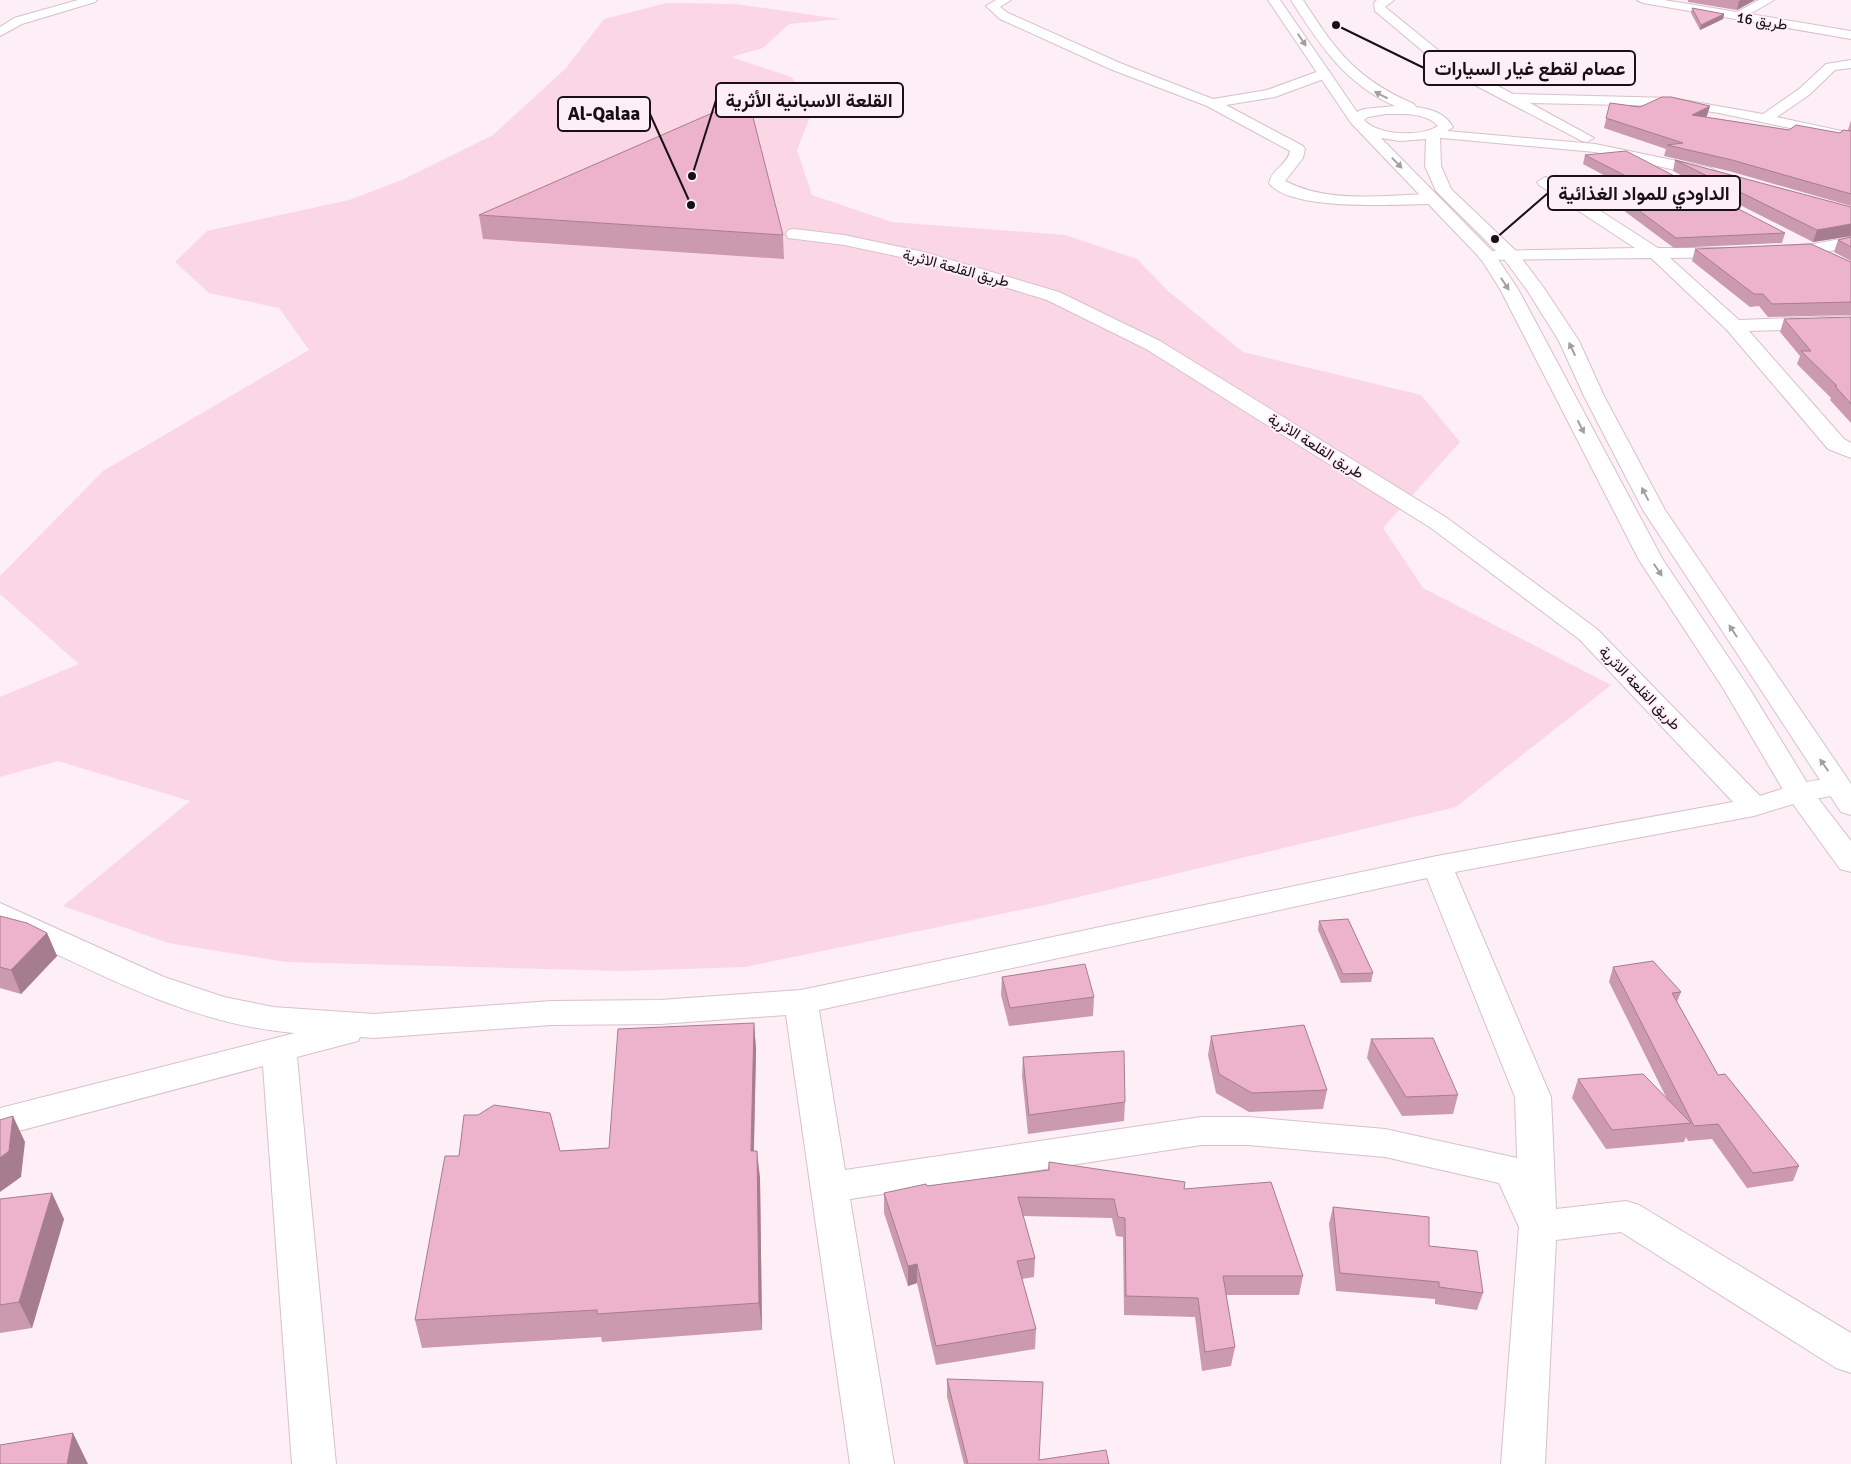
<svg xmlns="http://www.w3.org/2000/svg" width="1851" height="1464" viewBox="0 0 1851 1464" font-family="Signika,Vazirmatn,sans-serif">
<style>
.green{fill:#fbd7e5}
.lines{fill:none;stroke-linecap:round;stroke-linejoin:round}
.minor-casing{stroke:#d7c1ca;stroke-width:2}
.major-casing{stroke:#d7c1ca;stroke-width:2}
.highway-casing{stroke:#d7c1ca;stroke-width:2}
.minor{fill:#fff;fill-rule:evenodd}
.major{fill:#fff;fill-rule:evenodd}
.highway{fill:#fff;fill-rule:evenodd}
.wall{fill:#cc9aaf}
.shaded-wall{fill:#a67d8f}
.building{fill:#edb3cc;stroke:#a67d8f}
.oneway{fill:#a39fa1}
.labels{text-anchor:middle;stroke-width:4;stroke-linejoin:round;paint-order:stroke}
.far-street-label{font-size:15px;fill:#181014;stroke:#fdeff5}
.leader{fill:none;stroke:#181014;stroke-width:2}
.callout-dot{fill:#181014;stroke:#fdeff5;stroke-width:2}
.callout{fill:#fdeff5;stroke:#181014;stroke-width:2}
.callout-label{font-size:19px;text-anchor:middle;font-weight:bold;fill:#181014}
</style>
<rect width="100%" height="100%" fill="#fdeff5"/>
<path class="green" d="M667 3 735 4 841 19 789 24 763 48 731 57 791 77 815 104 797 150 812 195 892 222 1065 235 1137 259 1168 291 1243 352 1421 395 1460 442 1383 528 1423 588 1611 685 1456 807 1045 905 745 967 621 971 286 962 168 943 63 906 190 801 58 761 0 777V697L79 664 0 594V576L103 471 309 350 279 308 209 293 175 262 207 231 349 200 402 180 493 135 566 68 604 19Z"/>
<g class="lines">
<defs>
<g id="minor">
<path d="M78 0H97L95 2 22 24 0 36V27L14 18Z"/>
<path d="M996 0H1011L1000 7 1008 13 1120 63 1213 99 1267 90 1319 71H1329L1331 74 1329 77 1275 97 1226 105 1303 146 1305 149 1303 158 1285 181C1329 204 1384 195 1432 194L1440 199 1432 204C1398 204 1290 212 1269 183 1272 169 1288 164 1290 151L1207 106 1110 69 1000 19 986 6Z"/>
<path d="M1377 0H1394L1385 7 1454 63 1513 94 1672 98 1763 114 1799 89 1826 64 1851 60V68L1835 70 1809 95 1777 117 1851 133V141L1719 113 1672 106 1530 103 1594 138 1587 142 1582 141 1444 69 1375 11 1374 3Z"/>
<path d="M1637 0H1664L1737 12 1759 0H1774L1750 14 1851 31V39L1643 3Z"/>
<path d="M1545 177 1551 179 1658 248H1736L1739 252 1736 256 1730 257 1670 258 1739 320 1851 316V328L1749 331 1844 439 1851 443V458L1828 449 1727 330 1651 258 1481 260 1478 256 1481 252 1487 251 1635 248 1539 185 1537 182Z"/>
<path d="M794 229 844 235 924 252 1059 292 1160 341 1447 518 1597 629 1760 796C1786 788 1820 774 1848 781L1851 785 1848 793 1803 801 1754 816 1455 872 1551 1097 1556 1209 1626 1201 1639 1205 1851 1333V1373L1836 1368 1621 1232 1556 1240 1545 1464H1501L1519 1227 1499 1183 1385 1157 1248 1145H1201L850 1199 894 1464H850L786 1015 660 1024 551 1025 374 1038 360 1037 358 1041 297 1057 336 1464H292L263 1066 0 1136V1108L295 1033C190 1025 94 971 0 927V903L164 977 224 997 273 1007 374 1014 551 1001 660 1000 801 990 1437 856 1733 802 1579 639 1431 528 1146 349 1047 300 920 261 844 245 788 238 786 234 788 230ZM1427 878 1515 1097 1517 1158 1385 1129 1248 1117H1201L845 1170 819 1010Z"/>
<path d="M1851 237V247C1828 251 1800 259 1777 254L1774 250 1777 246 1813 244Z"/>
</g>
<path id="major" d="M1436 130 1595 144 1711 168 1719 173 1711 178 1595 152 1431 137 1429 134Z"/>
<path id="highway" d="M1268 0H1280L1357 112 1364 109 1395 106C1345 84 1319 44 1291 0H1303C1336 51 1356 79 1414 104L1416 107C1431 109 1445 113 1453 127L1440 136 1441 166 1451 189 1516 251 1544 288 1579 341 1604 396 1665 510 1851 784V815L1841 812 1643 510 1584 396 1559 341 1527 290 1504 259 1436 191 1425 166 1426 139 1400 141 1381 138 1493 252 1518 289 1663 560 1749 688 1811 789 1851 841V872L1840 869 1785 793 1723 688 1639 560 1500 289 1481 259 1351 123ZM1386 114C1403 114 1426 112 1438 126 1420 137 1379 136 1364 120L1368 117Z"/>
</defs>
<use href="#minor" class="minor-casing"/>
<use href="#major" class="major-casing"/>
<use href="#highway" class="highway-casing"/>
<use href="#minor" class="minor"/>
<use href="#major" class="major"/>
<use href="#highway" class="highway"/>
</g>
<g class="wall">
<path d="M1688 0H1755L1737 10 1688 2Z"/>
<path d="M1692 8 1724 14 1723 19 1700 30 1691 13Z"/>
<path d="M1610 103 1707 116 1706 117 1789 130 1840 133 1848 130 1851 120V206L1729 171 1664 156 1666 149 1604 128Z"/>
<path d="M1585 155 1785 233 1782 243 1674 248 1623 210 1624 206 1619 203 1621 193 1635 192 1583 164Z"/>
<path d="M1675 160 1851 207V236L1813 242 1673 171Z"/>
<path d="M479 215 783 235 784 259 483 239Z"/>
<path d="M1851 237V261L1834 252 1838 240Z"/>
<path d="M1695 249 1851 262V315L1768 317 1759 306 1750 307 1692 261Z"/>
<path d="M1851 317V423L1830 400 1831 398 1797 364 1800 356 1780 332 1784 319Z"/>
<path d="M0 916 47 933 57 956 21 994 0 988Z"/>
<path d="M1319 921 1373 973 1371 982 1341 983 1318 930Z"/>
<path d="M1613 967 1681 992 1677 1002 1718 1075 1799 1166 1793 1181 1747 1188 1712 1139 1688 1141 1686 1137 1684 1142 1606 1149 1572 1098 1578 1079 1666 1097 1609 982Z"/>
<path d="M1002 977 1094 997 1093 1016 1009 1026 1001 995Z"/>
<path d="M754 1023 756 1050 754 1151 760 1178 762 1330 602 1342 601 1337 422 1348 415 1320 459 1156 478 1115 560 1151 609 1148Z"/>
<path d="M1211 1036 1327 1090 1323 1109 1249 1112 1216 1093 1208 1055Z"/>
<path d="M1371 1039 1458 1095 1453 1114 1402 1116 1367 1058Z"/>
<path d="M1023 1057 1125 1102 1124 1121 1028 1134 1022 1076Z"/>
<path d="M1049 1162 1184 1189 1303 1276 1299 1295H1226L1235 1347 1231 1366 1202 1371 1195 1317 1124 1315 1123 1237 1116 1236 1112 1218 1023 1216 1035 1258 1034 1277 1022 1279 1036 1329 1035 1349 936 1365 917 1283 908 1286 884 1213V1193L927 1186 1048 1170Z"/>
<path d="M0 1199 64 1219 32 1328 0 1333Z"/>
<path d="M1333 1207 1429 1246 1483 1293 1477 1310 1435 1304V1299L1336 1291 1329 1224Z"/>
<path d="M947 1379 1039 1460 1109 1464H964L947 1397Z"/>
</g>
<g class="shaded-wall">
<path d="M1741 0H1755L1737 10 1739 1Z"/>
<path d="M1724 14 1723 19 1700 30 1701 25Z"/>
<path d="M1710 106 1707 116 1690 126 1692 115Z"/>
<path d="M1851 224V236L1813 242 1817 230Z"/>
<path d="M47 933 57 956 21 994 11 970Z"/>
<path d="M754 1023 756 1050 753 1179 751 1151Z"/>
<path d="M13 1116 25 1142 21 1177 0 1192V1158Z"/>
<path d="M757 1151 760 1178 762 1330 759 1303Z"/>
<path d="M52 1193 64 1219 32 1328 19 1302Z"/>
<path d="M917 1264V1283L908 1286V1266Z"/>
<path d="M73 1433 88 1464H67Z"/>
</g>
<g class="building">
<path d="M1692 8 1724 14 1701 25Z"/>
<path d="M746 90 783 235 479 215 719 110 720 102 726 94Z"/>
<path d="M1662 97H1671L1710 106 1692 115 1789 130 1796 125 1840 133 1843 130 1851 131V194L1732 160 1667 145 1683 143 1606 118 1610 103 1640 107Z"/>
<path d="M1626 151 1785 233 1676 238 1626 201 1632 200 1621 193 1653 190 1585 155Z"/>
<path d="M1675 160 1851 207V224L1817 230Z"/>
<path d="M1851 237V247L1838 240Z"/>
<path d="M1811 244 1851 262V302L1772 304 1763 294H1754L1695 249Z"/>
<path d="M1851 317V404L1835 386H1837L1801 351H1811L1784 319Z"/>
<path d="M0 916 27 923 47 933 11 970 0 967Z"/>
<path d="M1348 919 1373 973 1343 974 1319 921Z"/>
<path d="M1653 961 1681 992 1672 993 1718 1075 1725 1074 1799 1166 1753 1173 1718 1124 1694 1126 1613 967Z"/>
<path d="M1085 964 1094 997 1010 1008 1002 977Z"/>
<path d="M754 1023 751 1151H757L759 1303 597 1314V1310L415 1320 445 1156H459L464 1115H478L494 1105 550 1113 560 1151 609 1148 618 1029Z"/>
<path d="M1304 1025 1327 1090 1252 1093 1219 1074 1211 1036Z"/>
<path d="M1433 1038 1458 1095 1406 1097 1371 1039Z"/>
<path d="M1124 1051 1125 1102 1029 1115 1023 1057Z"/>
<path d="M1643 1074 1691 1123 1612 1130 1578 1079Z"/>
<path d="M13 1116 9 1151 0 1158V1120Z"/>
<path d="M1049 1162 1185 1182 1184 1189 1271 1182 1303 1276H1223L1235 1347 1205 1352 1198 1298 1126 1296 1125 1218 1118 1217 1114 1199 1018 1197 1035 1258 1017 1261 1036 1329 936 1346 917 1264 908 1266 884 1193 926 1184 927 1186 1049 1170Z"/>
<path d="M52 1193 19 1302 0 1305V1199Z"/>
<path d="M1333 1207 1429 1217V1246L1477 1251 1483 1293 1439 1287V1282L1340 1273Z"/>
<path d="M947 1379 1043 1382 1039 1460 1106 1450 1109 1464H968Z"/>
<path d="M73 1433 67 1464H0V1445Z"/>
</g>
<defs><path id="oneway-solid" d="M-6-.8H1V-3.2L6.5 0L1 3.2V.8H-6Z" transform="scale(1.25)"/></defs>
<g class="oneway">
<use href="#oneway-solid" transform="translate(1302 40) rotate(56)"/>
<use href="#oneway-solid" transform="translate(1381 95) rotate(-153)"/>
<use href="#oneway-solid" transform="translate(1397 163) rotate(46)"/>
<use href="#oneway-solid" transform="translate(1505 284) rotate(57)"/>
<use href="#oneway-solid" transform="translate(1572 349) rotate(-115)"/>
<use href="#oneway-solid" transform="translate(1581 427) rotate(63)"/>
<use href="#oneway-solid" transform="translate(1645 494) rotate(-118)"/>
<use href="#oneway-solid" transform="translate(1658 570) rotate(56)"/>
<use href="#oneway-solid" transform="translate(1733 631) rotate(-123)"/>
<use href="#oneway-solid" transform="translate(1824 765) rotate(-125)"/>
</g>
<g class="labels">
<g class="far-street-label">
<text transform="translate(1762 21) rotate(9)" y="5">طريق 16</text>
<text transform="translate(956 268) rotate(15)" y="5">طريق القلعة الاثرية</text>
<text transform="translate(1316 446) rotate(32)" y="5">طريق القلعة الاثرية</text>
<text transform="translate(1640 688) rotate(46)" y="5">طريق القلعة الاثرية</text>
</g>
</g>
<path class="leader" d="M1336 25L1424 68M692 176L716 100M691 205L650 114M1495 239L1548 193"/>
<g class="callout-dot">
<circle cx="1336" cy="25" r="5"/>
<circle cx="692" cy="176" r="5"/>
<circle cx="691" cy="205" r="5"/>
<circle cx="1495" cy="239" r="5"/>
</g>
<g class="callout">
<rect x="1424" y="51" width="211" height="34" rx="5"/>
<rect x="716" y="83" width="187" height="34" rx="5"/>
<rect x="558" y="97" width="92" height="34" rx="5"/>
<rect x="1548" y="176" width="192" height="34" rx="5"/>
</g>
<g class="callout-label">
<text x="1530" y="75">عصام لقطع غيار السيارات</text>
<text x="809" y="107">القلعة الاسبانية الأثرية</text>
<text x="604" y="120">Al-Qalaa</text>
<text x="1644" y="200">الداودي للمواد الغذائية</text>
</g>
</svg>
